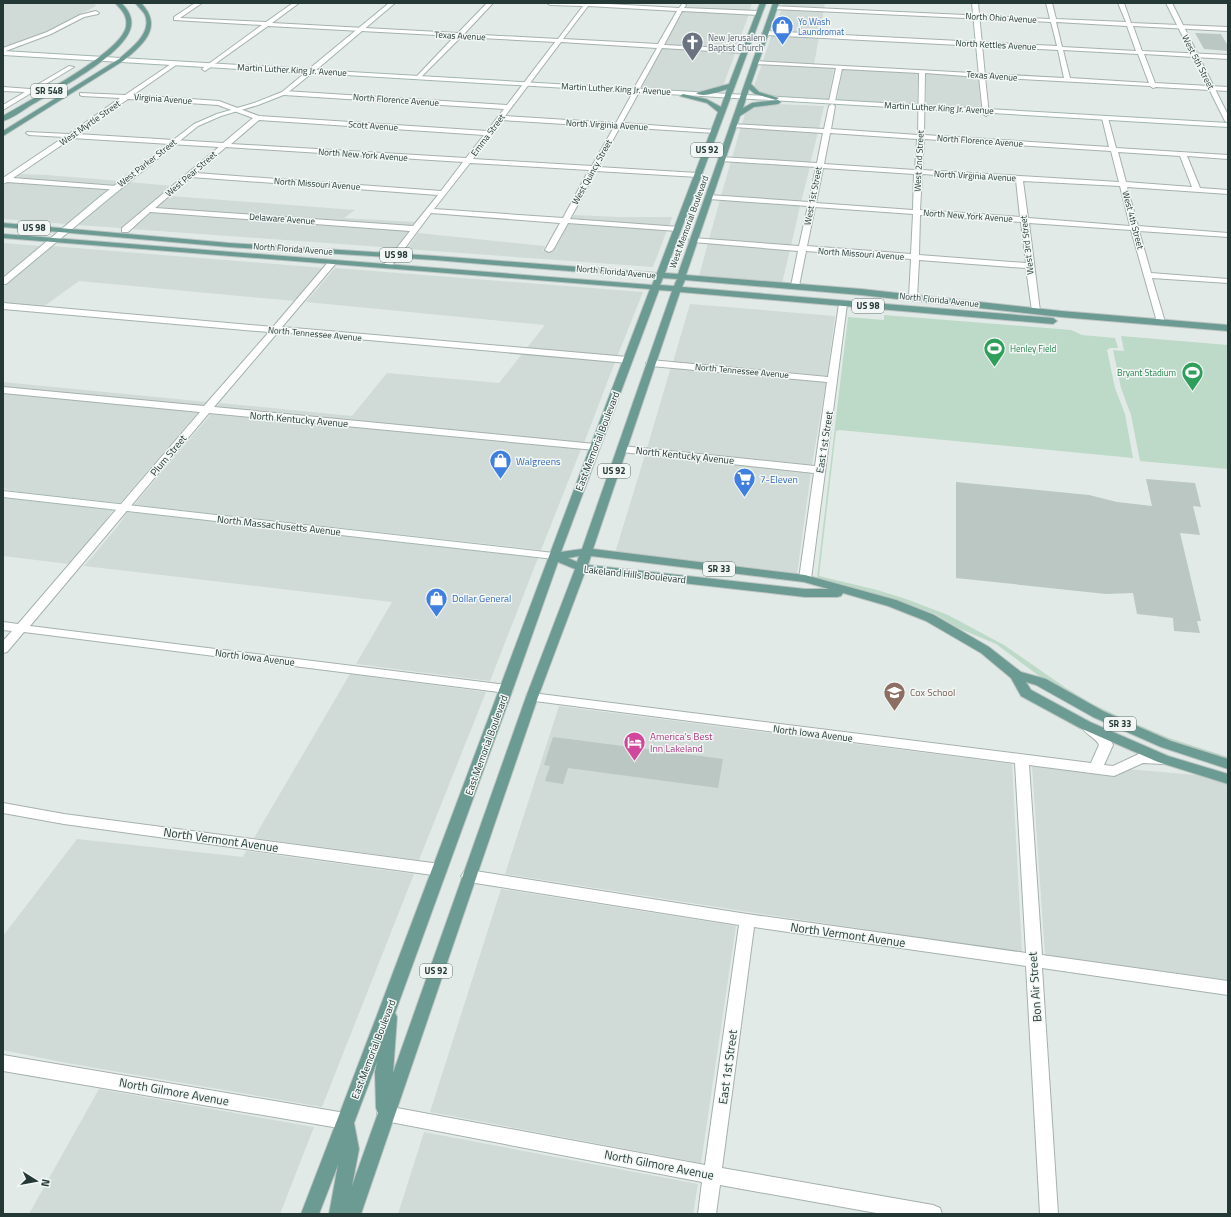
<svg xmlns="http://www.w3.org/2000/svg" width="1231" height="1217" viewBox="0 0 1231 1217" font-family="'Titillium Web',sans-serif">
<style>
.built{fill:#d0dad6}
.green{fill:#bdd9c7}
.building{fill:#bac7c3}
.lines{fill:none;stroke-linecap:round;stroke-linejoin:round}
.street-casing{stroke:#a5b1ae;stroke-width:2}
.secondary-casing{stroke:#a2b5af;stroke-width:2}
.primary-casing{stroke:#bdc4c2;stroke-width:2}
.street{fill:#fff;fill-rule:evenodd}
.secondary{fill:#fff;fill-rule:evenodd}
.primary{fill:#6b9b92;fill-rule:evenodd}
.labels{text-anchor:middle;stroke-width:3;stroke-linejoin:round;paint-order:stroke}
.far-street-label{font-size:9px;fill:#243935;stroke:#f2f7f5}
.far-shop-label{font-size:9px;fill:#366cbe;stroke:#f2f7f5;text-anchor:start}
.far-worship-label{font-size:9px;fill:#5b616d;stroke:#f2f7f5;text-anchor:start}
.shield{fill:#f2f7f5;stroke:#62726f;stroke-width:1}
.shield-label{font-size:9px;font-weight:bold;fill:#243935}
.far-leisure-label{font-size:9px;fill:#27864d;stroke:#f2f7f5;text-anchor:start}
.street-label{font-size:10px;fill:#243935;stroke:#f2f7f5}
.shop-label{font-size:10px;fill:#366cbe;stroke:#f2f7f5;text-anchor:start}
.education-label{font-size:10px;fill:#785e54;stroke:#f2f7f5;text-anchor:start}
.hotel-label{font-size:10px;fill:#b23c85;stroke:#f2f7f5;text-anchor:start}
.near-street-label{font-size:12px;fill:#243935;stroke:#f2f7f5}
</style>
<rect width="100%" height="100%" fill="#e2eae7"/>
<g class="built">
<path d="M3 3H94L96 6 45 33 3 49Z"/>
<path d="M688 3H752L749 12 684 9Z"/>
<path d="M784 3H825L824 8 782 6Z"/>
<path d="M782 8 824 10 819 35 773 32Z"/>
<path d="M683 11 749 14 736 49 664 45Z"/>
<path d="M772 34 819 37 814 64 763 61Z"/>
<path d="M663 47 736 51 723 86 712 90 698 92 641 89Z"/>
<path d="M762 64 834 68 828 100 779 97 761 93 754 86Z"/>
<path d="M843 68 918 72 917 105 837 100Z"/>
<path d="M926 73 978 76 981 109 926 106Z"/>
<path d="M778 104 824 106 819 129 742 125 745 113 751 108 755 106Z"/>
<path d="M741 127 818 132 810 164 732 158Z"/>
<path d="M731 161 810 167 801 202 721 196Z"/>
<path d="M21 174 47 175 119 181 114 186 14 179Z"/>
<path d="M9 182 109 189 67 224 3 219V186Z"/>
<path d="M128 182 172 186 121 228 77 225Z"/>
<path d="M170 196 355 210 344 218 416 222 412 227 156 208Z"/>
<path d="M720 200 800 206 791 246 709 239Z"/>
<path d="M152 212 409 231 396 248 131 229Z"/>
<path d="M574 215 618 217H672L669 226 571 219Z"/>
<path d="M569 223 667 230 653 267 407 249 418 233 545 246 543 251 553 252Z"/>
<path d="M3 243 41 246 3 277Z"/>
<path d="M708 243 790 250 782 283 699 276Z"/>
<path d="M51 246 324 268 294 301 79 281 43 307 3 303V287Z"/>
<path d="M335 268 643 292 617 357 526 349 545 325 306 302Z"/>
<path d="M690 304 835 316 827 376 673 362Z"/>
<path d="M522 354 615 362 584 443 216 408 220 403 352 416 387 373 499 383Z"/>
<path d="M671 367 826 382 812 465 647 448Z"/>
<path d="M3 382 207 402 203 406 3 387Z"/>
<path d="M3 393 198 412 120 503 12 491 3 488Z"/>
<path d="M211 414 581 449 541 550 134 505Z"/>
<path d="M645 455 811 472 797 574 615 553Z"/>
<path d="M5 498 113 510 103 524 69 564 3 556V499Z"/>
<path d="M127 512 205 520 538 558 490 681 356 664 392 602 84 566 118 526Z"/>
<path d="M350 674 486 692 419 860 254 838Z"/>
<path d="M559 706 1012 764 1022 952 749 912 505 874Z"/>
<path d="M1032 766 1097 774 1117 768 1228 778V980L1045 955Z"/>
<path d="M77 839 243 857 246 851 414 874 322 1107 61 1062 3 1050V936Z"/>
<path d="M501 889 736 926 701 1163 430 1112Z"/>
<path d="M99 1089 314 1127 280 1214H29Z"/>
<path d="M424 1132 698 1184 693 1214H398Z"/>
</g>
<g class="green">
<path d="M884 315 1071 330 1082 335 1115 338 1118 348H1110L1107 350 1115 388 1125 414 1133 458 839 430 836 431 819 576 877 590 906 599 948 615 1004 645 1066 688 1093 704 1120 717 1169 738 1228 757V766L1074 702 996 644 958 628 935 614 894 599 817 578 848 317 884 320Z"/>
<path d="M1121 336 1228 345V469L1140 461 1131 415 1121 388 1113 350 1124 351Z"/>
</g>
<g class="building">
<path d="M1195 33 1221 34 1228 46V51L1204 49Z"/>
<path d="M1146 479 1195 483 1201 507 1193 506 1200 535 1180 533 1201 621H1197L1200 633 1174 631 1173 618 1137 614 1133 593 1106 594 956 578V482L1089 495 1117 502 1152 506Z"/>
<path d="M553 737 723 759 718 788 568 768 563 784 545 781 550 766 544 765Z"/>
</g>
<g class="lines">
<defs>
<g id="street">
<path d="M195 3H202L180 18 266 22 293 3H299L272 23 458 33 487 3H493L464 34 558 39 583 6 550 5 547 3H591L679 8 683 3 686 5 684 8 759 11 762 13 759 15 682 11 664 45 744 49 747 51 744 53 662 48 639 90 636 92 633 90 657 48 561 42 505 116 616 123 632 94 635 92 638 94 622 123 716 130V132L714 133 620 127 598 167 698 173 702 175 698 177 596 171 570 219 680 227 681 229 677 231 568 223 553 250 549 252 545 250 560 223 431 213 390 268H387L383 266 410 231 150 212 128 232H122V228L219 147 72 138 13 178 116 186 120 188 119 190 7 182 3 184V178L64 137 29 135 26 133 27 132 69 134 120 98 82 96 80 95V93L125 95 174 62 179 63 133 95 219 101 259 116 487 131 504 109 284 95 281 93 284 91 507 105 555 42 461 37 419 79 417 78V76L455 36 268 26 205 71 202 69 203 68 262 25 174 20V17ZM588 6 677 11 658 44 563 39ZM128 99 218 105 253 118 223 143 77 134ZM259 120 484 135 466 158 231 144ZM502 120 614 127 592 166 473 159ZM226 147 463 162 441 191 196 173ZM470 163 589 170 563 218 434 209ZM191 177 438 195 413 226 155 208Z"/>
<path d="M1046 3H1052L1056 19 1126 22 1118 3H1124L1131 23 1228 27V31L1133 26 1142 51 1228 55V59L1144 54 1155 83 1228 87V91L1156 87 1153 88 1150 86 985 77 989 114 986 116 983 114 979 77 925 73 924 135 1109 147 1102 118 1105 116 1108 118 1116 148 1228 155V159L1187 156 1200 188 1228 190V194L1127 187 1138 226 1228 233V237L1139 231 1151 273 1228 279V283L1152 278 1165 322 1161 325 1157 322 1131 230 1029 223 1040 311 1036 314 1032 311 1026 268 919 260 917 298 913 301 909 298 911 259 806 251 799 286 795 289 791 286 798 251 693 242 689 240 693 238 799 246 808 206 709 199 705 197 709 195 809 202 816 167 721 161 718 159 721 157 817 163 823 133 733 127 730 125 731 124 824 129 829 106 832 104 835 106 831 129 918 135 919 73 842 69 835 101 832 103 829 101 836 68 755 64 753 63V61L1064 78 1058 50 765 35 762 33 765 31 1057 46 1051 22 774 9 772 8V6L1050 19ZM1056 22 1127 26 1136 51 1062 47ZM1063 50 1138 54 1149 83 1070 78ZM830 133 917 139 915 170 824 164ZM924 139 1111 151 1119 182 922 170ZM1118 152 1180 156 1192 187 1126 182ZM823 168 914 174 913 210 816 203ZM922 174 1016 180 1020 217 920 210ZM1023 181 1120 186 1130 226 1028 218ZM815 207 913 214 911 254 807 246ZM920 215 1021 222 1026 263 919 255Z"/>
<path d="M96 11 99 13 98 14 84 17 51 34 3 52V48L47 32 80 15Z"/>
<path d="M69 66 74 67 3 110V105L25 92 3 91V87L30 89Z"/>
<path d="M330 260H333L337 262 282 327 628 357 633 360 628 363 278 332 214 407 595 444 600 447 599 449 595 450 209 413 30 626 507 685 512 686 513 689 512 692 507 693 24 632 7 652 3 653V641L12 631 3 630V622L18 624 200 412 3 393V387L204 406 269 332 3 309V303L273 327Z"/>
<path d="M843 301 847 304 811 579 809 581H801L799 579 814 473 622 452 617 449 622 446 815 466 827 382 651 366 646 363 651 360 828 377 839 304Z"/>
<path d="M532 693 1091 763 1099 745C1096 738 1088 736 1083 729L1085 726 1090 724 1107 734 1113 745 1104 765 1113 766 1141 753 1168 756 1170 759 1168 762 1163 764 1143 763 1114 776 1029 765 1042 955 1228 981V995L1042 968 1058 1214H1040L1026 966 754 927 722 1168 933 1205 940 1208 942 1214H882L720 1185 716 1214H698L702 1182 380 1120 377 1114 380 1108 386 1106 705 1165 739 925 469 882 464 880 461 876 464 872 469 870 747 914 1026 953 1015 763 527 700 526 697 527 694Z"/>
<path d="M3 803 64 814 440 864 445 866 447 870 445 874 440 876 64 824 3 813Z"/>
<path d="M3 1055 345 1113 351 1115 354 1121 351 1127 345 1129 3 1071Z"/>
</g>
<g id="secondary">
<path d="M389 3H395L316 70 1228 123V127L312 73 286 94 258 105 221 116 198 126 107 200 6 284H3V278L101 196 194 124 217 114 254 103 282 92 305 73 3 55V51L309 69Z"/>
<path d="M972 3H978L985 76 982 78 979 76Z"/>
<path d="M1166 3H1172L1228 115V123L1225 121Z"/>
<path d="M3 491 554 553 558 554 560 556 558 558 554 559 3 497Z"/>
</g>
<g id="primary">
<path d="M115 3H121C129 10 134 20 130 30 120 57 57 90 33 104 23 110 13 118 3 121V116C28 101 120 54 126 27 128 16 122 10 115 3Z"/>
<path d="M135 3H141C164 27 143 45 123 61L3 136V131L119 59C130 49 150 35 146 18 145 12 139 8 135 3Z"/>
<path d="M760 3H766L665 273 678 274 773 3H779L751 84 759 92 779 98 776 100 755 94 749 89 743 108 752 103 778 100 781 102 778 104 754 107 740 116 686 275 861 289 1061 311 1228 325V331L1061 317 861 295 685 280 682 287 1053 318 1057 321 1053 324 680 292 593 549 805 575 896 600 934 615 989 647 1021 672 1046 679 1103 711 1171 741 1228 759V769L1161 747 1093 717 1036 685 1026 682 1031 690 1090 722 1168 756 1228 774V784L1158 762 1080 728 1021 696 1011 678 981 653 926 621 888 606 843 593 841 596 837 597H805L585 572 538 697 361 1214H329L338 1165 319 1214H301C420 907 532 597 650 289L3 238V234L652 285 655 278 435 260 229 247 3 227V223L229 243 435 256 657 273 718 112 707 103 680 96 683 94 706 99 721 107 727 89C719 92 703 98 696 93L729 84ZM663 278 677 279 674 286 660 285ZM659 290 672 291 582 549 561 552ZM579 556 577 562 568 558ZM591 556 804 582 829 589H805L588 565ZM558 562 575 569 526 697 393 1073 397 1017 395 1013 513 689ZM377 1062 375 1072 376 1108 378 1113 352 1186 359 1149 354 1123Z"/>
</g>
</defs>
<use href="#street" class="street-casing"/>
<use href="#secondary" class="secondary-casing"/>
<use href="#primary" class="primary-casing"/>
<use href="#street" class="street"/>
<use href="#secondary" class="secondary"/>
<use href="#primary" class="primary"/>
</g>
<defs>
<symbol id="shop-pin" viewBox="-11 -11 22 30"><path d="M0 17L-7.5 6A9.5 9.5 0 1 1 7.5 6Z" fill="#3f7fe0" stroke="#f2f7f5"/><path d="M-5-2.5h2.3a2.7 3.5 0 0 1 5.4 0H5L5.5 6h-11ZM-1.5-2.5h3a1.5 2.3 0 0 0-3 0Z" fill="#fff"/></symbol>
<symbol id="church-pin" viewBox="-11 -11 22 30"><path d="M0 17L-7.5 6A9.5 9.5 0 1 1 7.5 6Z" fill="#6b7280" stroke="#f2f7f5"/><path d="M-1.2-6h2.4v3.5h3.3v2.4h-3.3V6h-2.4V-.1h-3.3v-2.4h3.3Z" fill="#fff"/></symbol>
<symbol id="stadium-pin" viewBox="-11 -11 22 30"><path d="M0 17L-7.5 6A9.5 9.5 0 1 1 7.5 6Z" fill="#2e9e5b" stroke="#f2f7f5"/><path d="M0-5a6.5 5 0 1 0 0 10a6.5 5 0 1 0 0-10ZM-3.5-1.8h7v3.6h-7Z" fill="#fff"/></symbol>
<symbol id="supermarket-pin" viewBox="-11 -11 22 30"><path d="M0 17L-7.5 6A9.5 9.5 0 1 1 7.5 6Z" fill="#3f7fe0" stroke="#f2f7f5"/><path d="M-6-5.5h2.5l.6 2H6L4.5 2H-2.5L-4.4-4H-6ZM-1.5 3.2a1.3 1.3 0 1 0 .1 0ZM3 3.2a1.3 1.3 0 1 0 .1 0Z" fill="#fff"/></symbol>
<symbol id="school-pin" viewBox="-11 -11 22 30"><path d="M0 17L-7.5 6A9.5 9.5 0 1 1 7.5 6Z" fill="#8d6e63" stroke="#f2f7f5"/><path d="M0-5L7-2L0 1L-7-2ZM-4 1L0 2.5L4 1V4Q0 6-4 4Z" fill="#fff"/></symbol>
<symbol id="hotel-pin" viewBox="-11 -11 22 30"><path d="M0 17L-7.5 6A9.5 9.5 0 1 1 7.5 6Z" fill="#d1479c" stroke="#f2f7f5"/><path d="M-6-4.5h1.5V1H6V5H4.5V3h-9V5H-6ZM-4 0a1.8 1.8 0 1 1 3.6 0ZM.5 0V-2.5h3Q6-2.5 6 0Z" fill="#fff"/></symbol>
</defs>
<g fill-rule="evenodd">
<use href="#shop-pin" x="770" y="14" width="25" height="34"/>
<use href="#church-pin" x="680" y="30" width="25" height="34"/>
<use href="#stadium-pin" x="982" y="336" width="25" height="34"/>
<use href="#stadium-pin" x="1180" y="360" width="25" height="34"/>
<use href="#shop-pin" x="488" y="448" width="25" height="34"/>
<use href="#supermarket-pin" x="732" y="466" width="25" height="34"/>
<use href="#shop-pin" x="424" y="586" width="25" height="34"/>
<use href="#school-pin" x="882" y="680" width="25" height="34"/>
<use href="#hotel-pin" x="622" y="730" width="25" height="34"/>
</g>
<g class="labels">
<g class="far-street-label">
<text transform="translate(1001 18) rotate(3)" y="3">North Ohio Avenue</text>
<text transform="translate(460 36) rotate(3)" y="3">Texas Avenue</text>
<text transform="translate(996 45) rotate(3)" y="3">North Kettles Avenue</text>
<text transform="translate(1198 62) rotate(63)" y="3">West 5th Street</text>
<text transform="translate(292 70) rotate(3)" y="3">Martin Luther King Jr. Avenue</text>
<text transform="translate(992 76) rotate(4)" y="3">Texas Avenue</text>
<text transform="translate(616 89) rotate(3)" y="3">Martin Luther King Jr. Avenue</text>
<text transform="translate(163 99) rotate(4)" y="3">Virginia Avenue</text>
<text transform="translate(396 100) rotate(4)" y="3">North Florence Avenue</text>
<text transform="translate(939 108) rotate(3)" y="3">Martin Luther King Jr. Avenue</text>
<text transform="translate(90 123) rotate(-35)" y="3">West Myrtle Street</text>
<text transform="translate(607 125) rotate(3)" y="3">North Virginia Avenue</text>
<text transform="translate(373 126) rotate(4)" y="3">Scott Avenue</text>
<text transform="translate(488 135) rotate(-53)" y="3">Emma Street</text>
<text transform="translate(980 141) rotate(4)" y="3">North Florence Avenue</text>
<text transform="translate(363 155) rotate(4)" y="3">North New York Avenue</text>
<text transform="translate(919 161) rotate(-87)" y="3">West 2nd Street</text>
<text transform="translate(147 163) rotate(-38)" y="3">West Parker Street</text>
<text transform="translate(592 172) rotate(-61)" y="3">West Quincy Street</text>
<text transform="translate(191 174) rotate(-41)" y="3">West Pear Street</text>
<text transform="translate(975 176) rotate(3)" y="3">North Virginia Avenue</text>
<text transform="translate(317 184) rotate(4)" y="3">North Missouri Avenue</text>
<text transform="translate(813 196) rotate(-79)" y="3">West 1st Street</text>
<text transform="translate(968 216) rotate(4)" y="3">North New York Avenue</text>
<text transform="translate(282 219) rotate(4)" y="3">Delaware Avenue</text>
<text transform="translate(1133 220) rotate(75)" y="3">West 4th Street</text>
<text transform="translate(689 222) rotate(-70)" y="3">West Memorial Boulevard</text>
<text transform="translate(1027 245) rotate(-97)" y="3">West 3rd Street</text>
<text transform="translate(293 249) rotate(4)" y="3">North Florida Avenue</text>
<text transform="translate(861 254) rotate(4)" y="3">North Missouri Avenue</text>
<text transform="translate(616 272) rotate(5)" y="3">North Florida Avenue</text>
<text transform="translate(939 300) rotate(6)" y="3">North Florida Avenue</text>
<text transform="translate(315 334) rotate(5)" y="3">North Tennessee Avenue</text>
<text transform="translate(742 371) rotate(5)" y="3">North Tennessee Avenue</text>
</g>
<g class="far-shop-label">
<text x="798" y="25">Yo Wash<tspan x="798" dy="10">Laundromat</tspan></text>
</g>
<g class="far-worship-label">
<text x="708" y="41">New Jerusalem<tspan x="708" dy="10">Baptist Church</tspan></text>
</g>
<g class="shield">
<rect x="31" y="84" width="36" height="14" rx="3"/>
<rect x="691" y="143" width="32" height="14" rx="3"/>
<rect x="18" y="221" width="32" height="14" rx="3"/>
<rect x="380" y="248" width="32" height="14" rx="3"/>
<rect x="852" y="299" width="32" height="14" rx="3"/>
<rect x="598" y="464" width="32" height="14" rx="3"/>
<rect x="703" y="562" width="32" height="14" rx="3"/>
<rect x="1104" y="717" width="32" height="14" rx="3"/>
<rect x="420" y="964" width="32" height="14" rx="3"/>
</g>
<g class="shield-label">
<text x="49" y="94">SR 548</text>
<text x="707" y="153">US 92</text>
<text x="34" y="231">US 98</text>
<text x="396" y="258">US 98</text>
<text x="868" y="309">US 98</text>
<text x="614" y="474">US 92</text>
<text x="719" y="572">SR 33</text>
<text x="1120" y="727">SR 33</text>
<text x="436" y="974">US 92</text>
</g>
<g class="far-leisure-label">
<text x="1010" y="352">Henley Field</text>
<text x="1176" y="376" text-anchor="end">Bryant Stadium</text>
</g>
<g class="street-label">
<text transform="translate(299 419) rotate(5)" y="4">North Kentucky Avenue</text>
<text transform="translate(597 441) rotate(-69)" y="4">East Memorial Boulevard</text>
<text transform="translate(824 442) rotate(-81)" y="4">East 1st Street</text>
<text transform="translate(168 455) rotate(-50)" y="4">Plum Street</text>
<text transform="translate(685 455) rotate(6)" y="4">North Kentucky Avenue</text>
<text transform="translate(279 525) rotate(6)" y="4">North Massachusetts Avenue</text>
<text transform="translate(635 574) rotate(6)" y="4">Lakeland Hills Boulevard</text>
<text transform="translate(255 657) rotate(7)" y="4">North Iowa Avenue</text>
<text transform="translate(813 733) rotate(7)" y="4">North Iowa Avenue</text>
<text transform="translate(486 745) rotate(-70)" y="4">East Memorial Boulevard</text>
<text transform="translate(373 1049) rotate(-69)" y="4">East Memorial Boulevard</text>
</g>
<g class="shop-label">
<text x="516" y="465">Walgreens</text>
<text x="760" y="483">7-Eleven</text>
<text x="452" y="602">Dollar General</text>
</g>
<g class="education-label">
<text x="910" y="696">Cox School</text>
</g>
<g class="hotel-label">
<text x="650" y="740">America's Best<tspan x="650" dy="12">Inn Lakeland</tspan></text>
</g>
<g class="near-street-label">
<text transform="translate(221 840) rotate(8)" y="4">North Vermont Avenue</text>
<text transform="translate(848 935) rotate(8)" y="4">North Vermont Avenue</text>
<text transform="translate(1035 987) rotate(-94)" y="4">Bon Air Street</text>
<text transform="translate(728 1067) rotate(-82)" y="4">East 1st Street</text>
<text transform="translate(174 1092) rotate(10)" y="4">North Gilmore Avenue</text>
<text transform="translate(659 1165) rotate(11)" y="4">North Gilmore Avenue</text>
</g>
</g>
<rect width="1231" height="1217" fill="none" stroke="#243935" stroke-width="8"/>
<g transform="translate(36 1181) rotate(101)" stroke="#f2f7f5" stroke-width="3" paint-order="stroke">
<path d="M0-3L7 15L0 10L-7 15Z" fill="#243935"/>
<text y="-6" font-size="11" font-weight="bold" text-anchor="middle" fill="#243935">N</text>
</g>
</svg>
